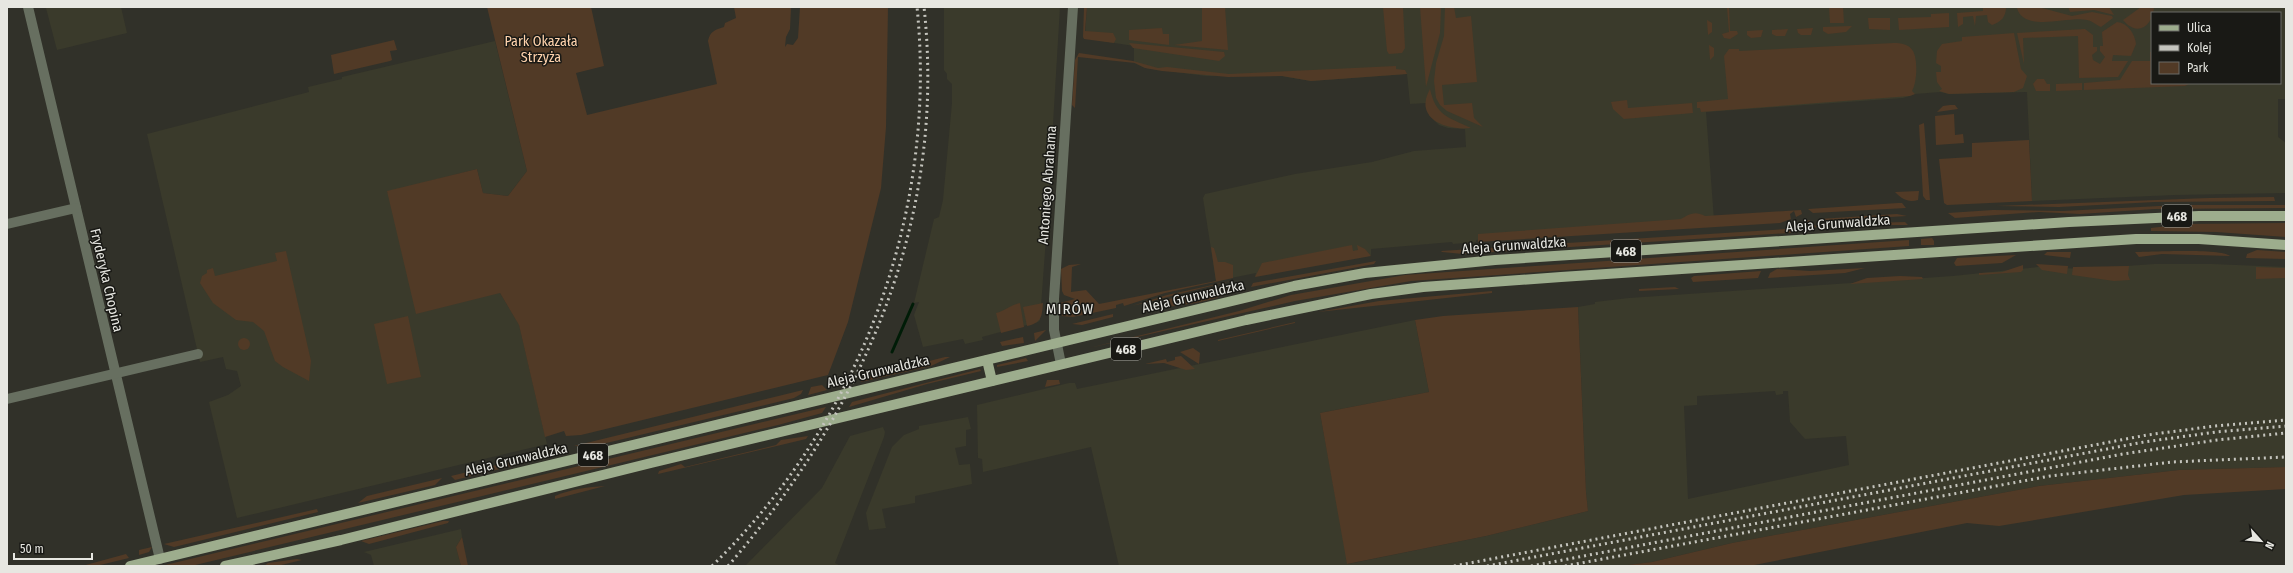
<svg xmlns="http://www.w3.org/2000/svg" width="2293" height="573" viewBox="0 0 2293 573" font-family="'Fira Sans Condensed',sans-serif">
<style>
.built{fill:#3a3a2b;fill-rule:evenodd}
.green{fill:#513a26}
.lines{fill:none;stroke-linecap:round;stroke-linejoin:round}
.stream{stroke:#001c07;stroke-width:3}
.minor{stroke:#676f60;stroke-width:10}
.major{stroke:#9dad8d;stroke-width:10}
.rail{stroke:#c5c5be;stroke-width:3;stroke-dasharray:2 4;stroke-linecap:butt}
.labels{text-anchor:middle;stroke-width:3;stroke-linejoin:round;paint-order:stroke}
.shield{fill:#191915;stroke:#a9a9a4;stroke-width:1}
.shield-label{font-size:13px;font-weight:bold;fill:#e7e7e1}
.park-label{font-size:14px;fill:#ffd3ad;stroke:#191915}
.street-label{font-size:14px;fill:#e7e7e1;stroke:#191915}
.neighbourhood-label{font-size:15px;letter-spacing:1px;fill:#e7e7e1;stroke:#191915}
</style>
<rect width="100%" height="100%" fill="#313129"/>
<g class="built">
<path d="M121 7 127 33 57 50 46 8Z"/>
<path d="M944 7H1060L1047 224 1040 320 1038 322 982 337 983 340 965 344 963 339 923 347 914 315 919 302 914 303 934 219 939 217 943 200 952 103V84L947 79V74L944 70Z"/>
<path d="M1087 7H2286V99H2278V137L2286 143V193L2175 195 2032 201 2027 92 1949 94 1940 92 1915 94 1903 98 1706 112 1714 220 1476 240V242L1453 244 1452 242 1371 249V255L1255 276 1256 273 1216 281 1203 198 1205 194 1295 174 1372 162 1414 151 1466 147 1465 129 1448 128 1439 125 1429 115 1426 103 1410 104 1407 74 1311 81 1282 76H1206L1145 68 1134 63V46L1089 39 1085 34ZM2152 13H2280V83H2152Z"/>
<path d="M495 41 527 171 508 196 483 193 477 169 387 192 500 293 519 324 547 444 237 518 209 402 228 395 241 386 237 371 226 369 223 357 200 362 147 134 309 92 308 87 342 79V77Z"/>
<path d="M2154 264H2212L2286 267V467L2179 470 2039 486 1732 543 1652 562 1620 566H1119L1091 447 983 472 982 459 978 458 977 405 1069 383H1075L1077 389 1415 320 1429 392 1320 413 1348 564 1486 536 1588 511 1586 492 1578 307 1595 304V302L1629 298 1953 276 2038 267 2084 269ZM1775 391 1776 395 1783 394V391H1788L1790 422 1805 439 1846 436 1849 465 1688 499 1684 406 1697 405V396Z"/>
<path d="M968 417 971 429 966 430V446L955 448 959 465 970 464 972 484 915 496V503L882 509 886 528 869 530 866 513 892 447 904 435 919 429V426Z"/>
<path d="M883 427 885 432 884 437 835 563 841 566H745L822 488 850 436Z"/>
<path d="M461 529 462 537 456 547 461 566H374L371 555 364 552Z"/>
</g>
<g class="green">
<path d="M487 7H591L604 66 576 73 587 115 717 84 708 41C710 31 715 30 724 27L725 23 736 18 734 7H791L790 29 786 37 785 47 787 44 793 45 798 38 800 7H888L886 127 881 188 848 322 828 375 581 435 566 436 564 431 545 437 519 325 500 293 416 314 387 191 477 169 483 193 508 196 527 171Z"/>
<path d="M1084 7H1087L1085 31 1113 33 1116 39 1114 43 1084 39 1083 37Z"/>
<path d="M1202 7H1225L1228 50 1174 45 1202 41Z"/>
<path d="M1383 7H1403L1405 48 1402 53 1389 54 1387 51Z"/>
<path d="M1420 7 1441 8 1440 33 1426 87Z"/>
<path d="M1445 7H1454L1456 18 1471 16 1477 82 1442 85 1444 105 1472 103 1474 118 1483 127 1447 111 1440 105 1436 98 1434 81 1436 63 1444 36Z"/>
<path d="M1727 7H1729L1730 31H1737L1738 34 1730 39 1724 38 1722 34 1729 32Z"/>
<path d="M1829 7H1843L1844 23H1830Z"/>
<path d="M1983 7H2006C2006 17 2001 22 1992 25L1988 22 1987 15 1976 16 1975 26 1973 16 1963 17V24L1958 27 1957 13 1983 11Z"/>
<path d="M2068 7H2109L2114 15 2094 10 2070 12Z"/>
<path d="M2141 7H2154C2153 25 2138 38 2123 20Z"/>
<path d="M2017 8H2042L2072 16 2092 12 2112 16 2113 18 2101 27C2096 25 2093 21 2087 20 2068 16 2024 33 2017 8Z"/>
<path d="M1949 13V27L1899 30 1898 18 1931 17V14Z"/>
<path d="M1868 18H1890V30L1869 29Z"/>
<path d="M1707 20 1712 23V32L1708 35Z"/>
<path d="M2117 22C2128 23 2135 34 2136 44L2131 56 2113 55 2112 61H2128L2118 77 2079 78 2078 36 2023 38 2024 64 2017 33 2085 29 2093 35V47H2097V51L2092 55 2093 60 2100 64 2105 57 2100 51V46H2103L2102 32Z"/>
<path d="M1852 26 1846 32 1828 34 1823 31V27Z"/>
<path d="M1162 28 1163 34H1169V45L1129 40V30Z"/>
<path d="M1813 28 1811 35H1801L1798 33 1797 29Z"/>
<path d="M1788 29 1785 36H1776L1772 34V30Z"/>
<path d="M1763 30 1761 37 1751 38 1747 35V31Z"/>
<path d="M2014 33 2021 69 2027 76 2023 88 2014 92 1949 94 1939 91 1942 89 1937 82 1936 72H1941V66L1936 63 1937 51 1942 44 1962 41V37Z"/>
<path d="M394 40 397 50 390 51 392 60 390 61 334 74 331 55Z"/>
<path d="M1129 43 1224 52 1225 56 1219 61 1133 48Z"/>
<path d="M1894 43C1901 43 1909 44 1913 51 1918 60 1917 83 1912 91L1915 94 1910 96 1701 112 1700 108H1697V102L1728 99 1724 56 1729 49H1739V51Z"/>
<path d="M1709 45 1714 48V56L1710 60Z"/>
<path d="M2150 52H2152V83H2191L2185 86 2084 90V83L2120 80 2132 61H2150Z"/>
<path d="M1079 53 1133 61 1158 68 1167 67 1229 74 1396 66V69L1405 70 1407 74 1311 81 1282 76 1228 77 1162 71 1145 68 1135 63 1078 57 1075 108 1072 105 1075 60Z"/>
<path d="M2037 79H2044L2047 84H2050V91H2036L2033 84Z"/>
<path d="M2082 83V90L2056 91V84Z"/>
<path d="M1430 89C1436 116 1448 117 1471 128 1447 131 1413 119 1430 89Z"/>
<path d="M1627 100 1628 108 1692 103 1693 113 1624 119 1613 109 1611 102Z"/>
<path d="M1950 105H1955L1958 109 1937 112 1943 106Z"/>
<path d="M1954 114 1955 135 1963 134 1964 143 1936 145 1935 116Z"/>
<path d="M1924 123 1930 200H1926L1923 196 1919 125Z"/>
<path d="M2029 140 2032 201 1947 205 1944 203 1939 159 1972 157V143Z"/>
<path d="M1919 191 1918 200C1908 203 1902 199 1895 192Z"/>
<path d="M2274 197 2275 201 2155 202 2059 207 1996 206 2209 198Z"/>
<path d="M1898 203H1902L1906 208 1813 213 1808 209Z"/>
<path d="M2179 205H2286V208L2155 209 2080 214 2039 212 1955 218 1948 213 1993 210 2063 211Z"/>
<path d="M1801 210 1802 214 1796 217 1794 211 1790 214 1791 219 1780 223 1478 242V234L1681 219C1690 213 1696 211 1705 216Z"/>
<path d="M1897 214 1907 216 1822 221 1819 219Z"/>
<path d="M1809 220 1817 227 1789 233 1463 254 1442 252 1441 251 1786 229 1798 226Z"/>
<path d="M1905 222 1908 225H1871L1872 223Z"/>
<path d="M2286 223V237L2216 232 2151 231V228L2184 224Z"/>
<path d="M1932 238 1934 241V245H1921V239Z"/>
<path d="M1909 240V246L1411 281 1295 301 1089 348 1239 311 1291 295 1405 275Z"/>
<path d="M1352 245 1353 251 1358 250 1357 245 1365 249 1371 256 1255 277 1262 263Z"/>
<path d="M1211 247 1214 248 1218 262H1225L1233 265V278L1165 293 1124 306 1123 303 1116 305V308L1073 317 1062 316 1060 303 1075 299 1064 295 1062 291 1061 269 1069 265 1081 264 1072 267 1071 292 1086 290 1099 304 1216 281Z"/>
<path d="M2257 250 2286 252V259L2246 258 2247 254Z"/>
<path d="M286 251 311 361 309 381 283 367 275 361 264 331 253 322 236 320 213 303 200 283 202 276 207 273V270L213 268 215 276 277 261 275 253Z"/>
<path d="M2047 252H2071L2070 258 2044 255Z"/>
<path d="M2135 252C2150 252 2221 248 2230 256L2162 254 2139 257Z"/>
<path d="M2016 255 2002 263 1956 266 1954 263 1957 258Z"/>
<path d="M1376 261 1374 264 1251 287 1253 283Z"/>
<path d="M2036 264 2068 266 2067 274 2042 270Z"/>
<path d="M2023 265V270L2021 272 1979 275V273L2002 272Z"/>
<path d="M2129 266 2128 275 2130 280 2114 281 2072 275 2073 267Z"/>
<path d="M2256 267 2286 268V278L2256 279Z"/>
<path d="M1865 268 1845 273 1768 278 1770 273 1777 269 1810 271Z"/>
<path d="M1761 271 1758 278 1693 282 1691 278 1694 276Z"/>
<path d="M1900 276 1922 277 1923 279 1850 284 1867 278Z"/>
<path d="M1235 280 1132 306 1167 295Z"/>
<path d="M1236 285C1226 304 1165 306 1144 310V307L1176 297Z"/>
<path d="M1675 287 1679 289 1639 291V289Z"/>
<path d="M1492 291V293L1318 312 1379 301Z"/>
<path d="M1020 303 1024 327 1001 333 996 313C1005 311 1010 305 1020 303Z"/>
<path d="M1043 303C1042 317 1041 323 1027 326L1023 307Z"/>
<path d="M1578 307 1586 492 1588 511 1486 536 1347 564 1320 413 1429 392 1415 320 1443 316Z"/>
<path d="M1113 314V317L1082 325 1072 324Z"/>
<path d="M408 316 421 377 387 384 374 324Z"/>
<path d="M1295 322V323L1218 341V340Z"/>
<path d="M1046 330 1035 341 1034 333Z"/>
<path d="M1023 337 1024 343 1002 346 1000 342Z"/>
<circle cx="244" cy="344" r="6"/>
<path d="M1193 348 1200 353 1199 364 1180 352Z"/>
<path d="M1181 356 1195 369 1186 370 1164 363 1145 364 1166 359 1167 362 1175 360V357Z"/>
<path d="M945 357H950L931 366 861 382 863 378Z"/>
<path d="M1026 358 1028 361 997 367V365Z"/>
<path d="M980 369 981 371 927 384 849 407 852 402Z"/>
<path d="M1047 380H1059L1060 384 1045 387Z"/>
<path d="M822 385 827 390 808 395 811 387Z"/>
<path d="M803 390 801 394 794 398 594 446H574Z"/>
<path d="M826 407 822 413 778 425 191 566H161Z"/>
<path d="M808 436 806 439 658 474 659 471 681 464 685 467 776 445 781 440Z"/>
<path d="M550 452 545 458 455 480 451 476Z"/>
<path d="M2286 467V489L2184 495 1999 526 1967 523 1749 566H1620L1652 562 1732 543 2039 486 2179 470Z"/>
<path d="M442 478 435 485 358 503 367 496Z"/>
<path d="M605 486 555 499V496C571 489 588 487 605 486Z"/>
<path d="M317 509 318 512 174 547 164 544Z"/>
<path d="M443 521H449L448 523 369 544 361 541Z"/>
<path d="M462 537 468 566H461L456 547Z"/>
<path d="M152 547 149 552 139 555V550Z"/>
<path d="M126 554 129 558 96 566H82Z"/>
<path d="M297 559 302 560 277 566H264L268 563Z"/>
</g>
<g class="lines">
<path class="stream" d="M892 352 913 304"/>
<g class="minor">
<path d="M28 7 160 559"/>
<path d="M7 224 76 208"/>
<path d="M1061 364 1054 330V299L1073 7"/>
<path d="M7 399 198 354"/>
</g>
<g class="major">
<path d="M987 360 992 381"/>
<path d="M130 566 1111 330 1294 286 1365 273 1495 260 2069 222 2199 216H2286"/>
<path d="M225 566 341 540 651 463 1246 320 1371 294 1423 287 1561 277 2136 239H2199L2286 245"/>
</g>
<g class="rail">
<path d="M712 566C860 422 938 214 917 7"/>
<path d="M728 566C864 409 947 218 924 7"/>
<path d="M1454 566 2147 435 2215 426 2286 420"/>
<path d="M1487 566 2144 442 2216 432 2286 426"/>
<path d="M1531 566 2123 454 2217 440 2286 433"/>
<path d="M1565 566 2050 476 2172 462 2286 457"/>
</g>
</g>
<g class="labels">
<g class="shield">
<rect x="2162" y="205" width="30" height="22" rx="3"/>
<rect x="1611" y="240" width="30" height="22" rx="3"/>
<rect x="1111" y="338" width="30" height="22" rx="3"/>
<rect x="578" y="444" width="30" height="22" rx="3"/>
</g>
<g class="shield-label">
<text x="2177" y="221">468</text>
<text x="1626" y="256">468</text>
<text x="1126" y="354">468</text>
<text x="593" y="460">468</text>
</g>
<g class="park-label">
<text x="541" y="46">Park Okazała<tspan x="541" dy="16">Strzyża</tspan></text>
</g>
<g class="street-label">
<text transform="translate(1047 185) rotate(-86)" y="5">Antoniego Abrahama</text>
<text transform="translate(1838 223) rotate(-4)" y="5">Aleja Grunwaldzka</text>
<text transform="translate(1514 245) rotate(-4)" y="5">Aleja Grunwaldzka</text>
<text transform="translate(107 280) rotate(77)" y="5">Fryderyka Chopina</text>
<text transform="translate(1193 296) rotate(-13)" y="5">Aleja Grunwaldzka</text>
<text transform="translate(878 371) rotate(-13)" y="5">Aleja Grunwaldzka</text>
<text transform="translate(516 459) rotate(-13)" y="5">Aleja Grunwaldzka</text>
</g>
<g class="neighbourhood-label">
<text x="1070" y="314">MIRÓW</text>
</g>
</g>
<rect width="2293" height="573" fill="none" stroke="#e7e7e1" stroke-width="16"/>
<rect x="2151" y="12" width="130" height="72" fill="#191915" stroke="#6b6b67"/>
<rect x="2159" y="25" width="20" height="6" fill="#9dad8d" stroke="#6b6b67"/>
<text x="2187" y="32" font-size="12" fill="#e7e7e1">Ulica</text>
<rect x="2159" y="45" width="20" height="6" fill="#c5c5be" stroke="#6b6b67"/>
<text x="2187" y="52" font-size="12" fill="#e7e7e1">Kolej</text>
<rect x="2159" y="62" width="20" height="12" fill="#513a26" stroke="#6b6b67"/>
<text x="2187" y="72" font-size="12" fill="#e7e7e1">Park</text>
<g transform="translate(2261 541) rotate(117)" stroke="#191915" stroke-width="3" paint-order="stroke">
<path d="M0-3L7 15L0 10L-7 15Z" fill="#e7e7e1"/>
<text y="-6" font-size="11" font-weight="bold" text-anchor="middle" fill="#e7e7e1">N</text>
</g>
<path d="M14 553v6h78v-6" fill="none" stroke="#e7e7e1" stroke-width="2"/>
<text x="20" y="553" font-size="12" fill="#e7e7e1" stroke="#191915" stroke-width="3" paint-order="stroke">50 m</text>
</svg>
